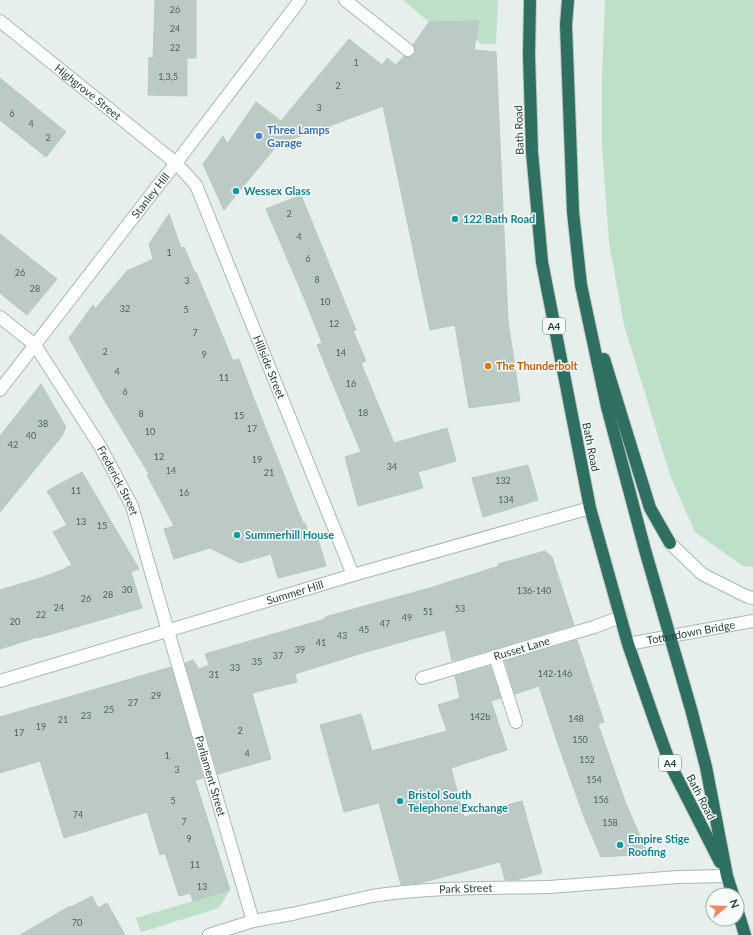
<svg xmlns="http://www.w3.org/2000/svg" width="753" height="935" viewBox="0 0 753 935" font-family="Lato,sans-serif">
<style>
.green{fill:#bfe0c8}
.building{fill:#bbcac4;stroke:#b8c9c2}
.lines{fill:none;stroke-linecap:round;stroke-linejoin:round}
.lane-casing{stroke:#a8b8b2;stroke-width:14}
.street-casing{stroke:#a8b8b2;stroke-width:14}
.secondary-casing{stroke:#a4bbb3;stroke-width:14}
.highway-casing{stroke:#c2cac8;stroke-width:14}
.lane{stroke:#fff;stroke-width:12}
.street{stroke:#fff;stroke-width:12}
.secondary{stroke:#fff;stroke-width:12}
.highway{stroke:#2f6f62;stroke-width:12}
.shop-dot{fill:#3f7fe0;stroke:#f7fbf9;stroke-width:1.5}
.culture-dot{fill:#0f9aa8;stroke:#f7fbf9;stroke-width:1.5}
.food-dot{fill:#e8710a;stroke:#f7fbf9;stroke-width:1.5}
.labels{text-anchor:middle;stroke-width:3;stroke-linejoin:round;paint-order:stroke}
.number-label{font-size:9px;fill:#4a645c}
.shield{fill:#f7fbf9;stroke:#637a73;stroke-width:1}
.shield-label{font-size:10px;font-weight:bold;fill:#24423a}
.street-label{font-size:11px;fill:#24423a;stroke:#f7fbf9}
.shop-label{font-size:11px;font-weight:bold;fill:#366cbe;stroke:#f7fbf9;text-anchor:start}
.culture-label{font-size:11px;font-weight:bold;fill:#0d838f;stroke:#f7fbf9;text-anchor:start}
.food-label{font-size:11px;font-weight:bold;fill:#c56008;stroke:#f7fbf9;text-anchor:start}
</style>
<rect width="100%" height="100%" fill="#e6efeb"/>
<g class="green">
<path d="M403 0H498L496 44H481L457 22H429Z"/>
<path d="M605 0H753V567L743 566 695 532 670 475 624 325 609 242 602 147V76Z"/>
<path d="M230 890 219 908 141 932 136 918Z"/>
</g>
<g class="building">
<path d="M155 0H196V58H187V96L148 95 149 57 153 58Z"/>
<path d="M479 21 474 50 496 52 508 321 520 401 469 408 455 325 430 330 383 106 332 125 325 133 320 129 278 144 224 210 203 164 223 136 227 144 256 102 281 121 349 39 382 65 387 58 396 65 404 56 407 57H410L414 54 415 51V48L413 45 429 22Z"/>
<path d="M0 78 66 132 46 157 0 120Z"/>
<path d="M301 195 356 330 353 331 366 361 361 363 394 443 447 428 456 461 418 472 423 488 358 506 345 457 361 452 317 345 322 343 304 298 266 209Z"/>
<path d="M169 214 181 248 184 247 195 273 196 272 233 361 239 359 254 399 303 523H305L310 539 317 536 326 566 278 578 271 554 240 563 210 548 174 559 164 529 174 526 147 475 149 474 106 403 69 338 93 305 95 309 127 271 153 259 149 244Z"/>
<path d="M0 234 57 279 27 315 0 293Z"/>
<path d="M41 384 66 427 62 436 0 512V436Z"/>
<path d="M528 465 538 500 483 517 472 478Z"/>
<path d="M82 472 139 569 131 572 142 608 38 638V637L0 649V590L40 578 65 569V568L72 565 53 532 67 525 47 491Z"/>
<path d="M545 551 552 557 574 625 452 661 445 630 359 654 295 674 297 682 252 693 271 759 218 774 185 663 193 660 199 669 209 665 205 654 325 619V617L433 587 499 566 498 564Z"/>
<path d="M577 640 604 722 598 724 626 804 648 854 601 857 584 817 557 741 539 686 515 694 505 661Z"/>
<path d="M490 666 501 698 491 701 507 750 451 768 464 817 522 801 542 873 516 880H505L500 862 420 883 401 885 379 803 344 812 320 725 361 714 372 751 447 731 438 705 460 698 455 676Z"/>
<path d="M171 667 203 778 195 780 230 890 193 901 190 893 179 896 165 853 160 855 147 812 64 838 40 761 0 773V717Z"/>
<path d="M92 896 98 908 107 903 125 935H20L70 906 71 907Z"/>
</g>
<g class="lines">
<defs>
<g id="lane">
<path d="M495 656 516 722"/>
<path id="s1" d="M422 678 594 627 621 617"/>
<path id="s2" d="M292 914 372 896C430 887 490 888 549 887"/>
</g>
<g id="street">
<path d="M345 0 408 50"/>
<path id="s3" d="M0 21 176 163 196 185 353 575"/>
<path id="s4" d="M0 317 35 345 100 446 132 506 168 631 253 921"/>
<path id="s5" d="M0 390 160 183 176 163 300 0"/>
<path id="s6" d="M0 681 353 575 590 508"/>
<path d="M549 887 678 877 727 876"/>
<path d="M209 935 253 921 292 914"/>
</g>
<g id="secondary">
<path d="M670 543 702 574 748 597 753 598"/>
<path id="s7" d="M628 644 753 621"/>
</g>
<g id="highway">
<path d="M530 0 529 55 532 152 542 262 590 508 628 644 655 722 671 766 720 862"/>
<path d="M568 0 566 25 573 212 581 285 607 407 645 550 691 709 706 767 727 876 733 895"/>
<path d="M604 359 650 508 670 543"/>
<path d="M737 909 745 935"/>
</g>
</defs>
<use href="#lane" class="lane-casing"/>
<use href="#street" class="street-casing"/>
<use href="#secondary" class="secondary-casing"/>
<use href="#highway" class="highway-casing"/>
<use href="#lane" class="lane"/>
<use href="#street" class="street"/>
<use href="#secondary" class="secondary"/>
<use href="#highway" class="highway"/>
</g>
<circle class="shop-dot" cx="259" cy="136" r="4"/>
<g class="culture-dot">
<circle cx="236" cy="191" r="4"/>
<circle cx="455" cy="219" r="4"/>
<circle cx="237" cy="535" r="4"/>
<circle cx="400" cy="801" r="4"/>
<circle cx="620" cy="845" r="4"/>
</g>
<circle class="food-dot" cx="488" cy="366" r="4"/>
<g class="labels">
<g class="number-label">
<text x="175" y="13">26</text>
<text x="175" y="32">24</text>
<text x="175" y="51">22</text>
<text x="356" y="66">1</text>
<text x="168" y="80">1,3,5</text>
<text x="338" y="89">2</text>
<text x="319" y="111">3</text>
<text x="12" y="117">6</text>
<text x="31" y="127">4</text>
<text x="48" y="141">2</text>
<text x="289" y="217">2</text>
<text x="299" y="240">4</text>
<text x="169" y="256">1</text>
<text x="308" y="262">6</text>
<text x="20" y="276">26</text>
<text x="317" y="283">8</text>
<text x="187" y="284">3</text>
<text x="35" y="292">28</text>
<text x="325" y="305">10</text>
<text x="125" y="312">32</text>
<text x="186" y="313">5</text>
<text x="334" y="327">12</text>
<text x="195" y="336">7</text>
<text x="105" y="355">2</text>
<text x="341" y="356">14</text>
<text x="204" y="358">9</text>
<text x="117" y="375">4</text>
<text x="224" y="381">11</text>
<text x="351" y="387">16</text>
<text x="125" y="395">6</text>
<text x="363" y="416">18</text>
<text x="141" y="417">8</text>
<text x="239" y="419">15</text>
<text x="43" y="427">38</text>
<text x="252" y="432">17</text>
<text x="150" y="435">10</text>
<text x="31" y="439">40</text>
<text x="13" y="448">42</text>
<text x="159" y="460">12</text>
<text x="257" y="463">19</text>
<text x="392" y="470">34</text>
<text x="171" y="474">14</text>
<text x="269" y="476">21</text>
<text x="503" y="484">132</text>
<text x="76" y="494">11</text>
<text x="184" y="496">16</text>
<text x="506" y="503">134</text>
<text x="81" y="525">13</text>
<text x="102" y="529">15</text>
<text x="127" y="593">30</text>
<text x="534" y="594">136-140</text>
<text x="108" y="598">28</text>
<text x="86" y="602">26</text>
<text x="59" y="611">24</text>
<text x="460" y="612">53</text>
<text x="428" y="615">51</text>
<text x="41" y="618">22</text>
<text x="407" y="621">49</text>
<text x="15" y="625">20</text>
<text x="385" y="627">47</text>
<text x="364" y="633">45</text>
<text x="342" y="639">43</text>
<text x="321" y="646">41</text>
<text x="300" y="653">39</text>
<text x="278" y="659">37</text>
<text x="257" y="665">35</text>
<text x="235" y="671">33</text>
<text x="555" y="677">142-146</text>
<text x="214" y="678">31</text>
<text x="156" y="699">29</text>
<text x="133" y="706">27</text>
<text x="109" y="713">25</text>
<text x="86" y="719">23</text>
<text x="480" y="720">142b</text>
<text x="576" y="722">148</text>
<text x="63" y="723">21</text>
<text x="41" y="730">19</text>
<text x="240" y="734">2</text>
<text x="19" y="736">17</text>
<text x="580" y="743">150</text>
<text x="247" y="757">4</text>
<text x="167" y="759">1</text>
<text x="587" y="763">152</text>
<text x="177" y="773">3</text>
<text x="594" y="783">154</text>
<text x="601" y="803">156</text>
<text x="173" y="804">5</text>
<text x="78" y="818">74</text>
<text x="184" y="825">7</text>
<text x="610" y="826">158</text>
<text x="189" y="842">9</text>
<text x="195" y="868">11</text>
<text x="202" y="890">13</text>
<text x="77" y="926">70</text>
</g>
<g class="shield">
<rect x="543" y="318" width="22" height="16" rx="3"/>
<rect x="659" y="755" width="22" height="16" rx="3"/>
</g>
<g class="shield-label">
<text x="554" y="330">A4</text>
<text x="670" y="767">A4</text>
</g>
<g class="street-label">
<text dy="4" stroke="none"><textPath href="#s3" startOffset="113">Highgrove Street</textPath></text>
<text transform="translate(519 130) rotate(-92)" y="4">Bath Road</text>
<text dy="4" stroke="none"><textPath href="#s5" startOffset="246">Stanley Hill</textPath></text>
<text dy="4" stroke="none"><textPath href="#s3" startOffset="452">Hillside Street</textPath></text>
<text transform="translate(591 447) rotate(79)" y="4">Bath Road</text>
<text dy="4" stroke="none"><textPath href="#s4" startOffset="204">Frederick Street</textPath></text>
<text dy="4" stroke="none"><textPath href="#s6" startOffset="308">Summer Hill</textPath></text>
<text dy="4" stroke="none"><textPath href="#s7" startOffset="64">Totterdown Bridge</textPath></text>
<text dy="4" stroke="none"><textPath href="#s1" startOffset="104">Russet Lane</textPath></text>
<text dy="4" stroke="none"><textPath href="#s4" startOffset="514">Parliament Street</textPath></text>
<text transform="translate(701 797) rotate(63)" y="4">Bath Road</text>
<text dy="4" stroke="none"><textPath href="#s2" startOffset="176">Park Street</textPath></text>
</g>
<g class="shop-label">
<text x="267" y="134">Three Lamps<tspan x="267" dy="13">Garage</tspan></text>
</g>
<g class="culture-label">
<text x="244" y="195">Wessex Glass</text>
<text x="463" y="223">122 Bath Road</text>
<text x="245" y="539">Summerhill House</text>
<text x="408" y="799">Bristol South<tspan x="408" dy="13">Telephone Exchange</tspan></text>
<text x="628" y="843">Empire Stige<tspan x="628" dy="13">Roofing</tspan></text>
</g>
<g class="food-label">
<text x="496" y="370">The Thunderbolt</text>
</g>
</g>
<g transform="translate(725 907) rotate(71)"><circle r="19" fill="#f7fbf9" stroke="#a3b1ad"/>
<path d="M0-3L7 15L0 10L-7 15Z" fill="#f4845f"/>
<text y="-6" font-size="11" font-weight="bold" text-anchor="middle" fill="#24423a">N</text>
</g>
</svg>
